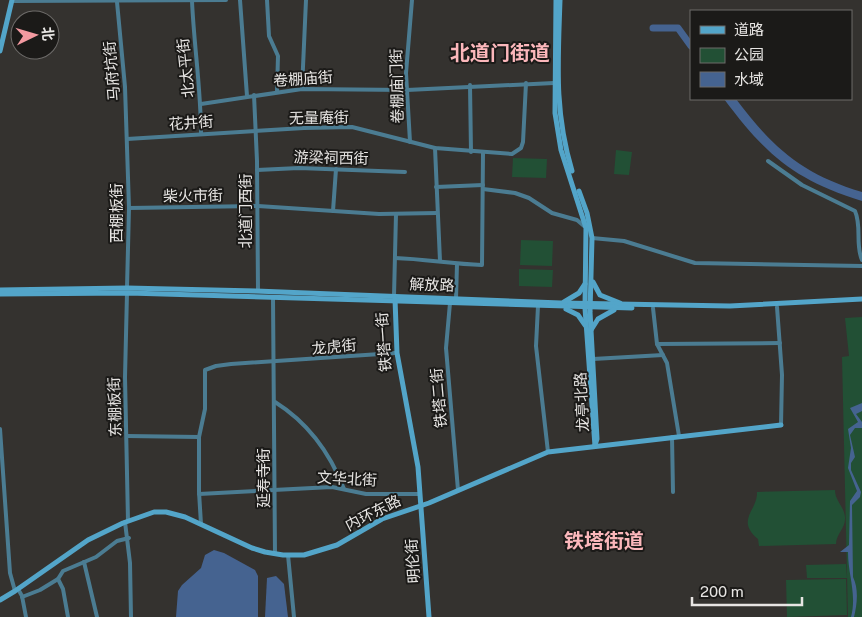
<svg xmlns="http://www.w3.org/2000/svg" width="862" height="617" viewBox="0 0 862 617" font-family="'Public Sans','Noto Sans SC',sans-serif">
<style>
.green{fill:#225035}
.water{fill:#456390}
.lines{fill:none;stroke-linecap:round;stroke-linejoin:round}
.river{stroke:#456390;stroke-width:7}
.street{stroke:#4b7c92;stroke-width:4}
.secondary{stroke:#53a5c9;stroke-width:5}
.labels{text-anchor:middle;stroke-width:4;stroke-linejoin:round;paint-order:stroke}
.street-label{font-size:15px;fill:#e7e5e3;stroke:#1b1a18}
.district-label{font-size:20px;font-weight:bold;fill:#fbb7bb;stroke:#1b1a18}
</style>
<rect width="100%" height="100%" fill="#34322f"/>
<g class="green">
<path d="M616 150 632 152 629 175 614 174Z"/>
<path d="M513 158 547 159 546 178 512 177Z"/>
<path d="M521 240 553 241 552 266 520 265Z"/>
<path d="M519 269 553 270 552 287 519 286Z"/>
<path d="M862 317V617H848L842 357 849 356 845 318Z"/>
<path d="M835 490C835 501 844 506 845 517 846 528 836 534 836 544L759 546 758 539C735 520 758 510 757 492Z"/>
<path d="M846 564 847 578H807L806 565Z"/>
<path d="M846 579 847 615 787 617 786 580Z"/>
</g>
<g class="water">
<path d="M724 99H736C773 148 802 174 862 192V201C794 180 766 155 724 99Z"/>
<path d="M862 403V411L856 414 862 422V428H855L850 435 855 457 851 463V470L861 492 860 497 852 505 853 577C859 589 857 605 854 617H851C857 594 848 575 848 552H840L849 545 850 501 857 491 848 468 851 448 848 429 858 422 850 408Z"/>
<path d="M214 550 224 553 255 570 258 576V617H176L178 591 182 585 201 568 205 555Z"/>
<path d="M276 576 284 584 288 617H265L267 578Z"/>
</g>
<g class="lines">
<path class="river" d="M653 28H678L691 46"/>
<g class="street">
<path d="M240 0 247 96"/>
<path d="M267 0 269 36 278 56 277 91"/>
<path d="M12 1 226 0"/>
<path d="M192 1C194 46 201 89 201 134"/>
<path d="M117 2 125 87 129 208 127 288"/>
<path d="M470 85 471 152"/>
<path d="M302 89 306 0"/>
<path d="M254 95 257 161 258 291"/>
<path d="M201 104 302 89 407 90 554 83"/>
<path d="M127 139 304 128 352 127 435 148 512 154 521 148 523 142 526 83"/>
<path d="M410 142 406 73 412 0"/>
<path d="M435 148 440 261"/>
<path d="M768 161 802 185 855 211C862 227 855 244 862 260"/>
<path d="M257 170 299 168 405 172"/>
<path d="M436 187 483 185"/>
<path d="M483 189 515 193 529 198 552 213 577 220 584 226"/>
<path d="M129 208 258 206 379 214 437 213"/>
<path d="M333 211 336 169"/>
<path d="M592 238 624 241 695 263 862 266"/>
<path d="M395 258C425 259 452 264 482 265L483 153"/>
<path d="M127 293 125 377 128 521"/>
<path d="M394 296 396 214"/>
<path d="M273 298 275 554"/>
<path d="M456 299 457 264"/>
<path d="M450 303 446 348 458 490"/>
<path d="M538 306 536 346 548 452"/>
<path d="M777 307 782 375 781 425"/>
<path d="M653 308 657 344 667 363 679 436"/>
<path d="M657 344 780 343"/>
<path d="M593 359 663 355"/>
<path d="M275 402C307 422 330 453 344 489"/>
<path d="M0 429 10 573 15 591"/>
<path d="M127 436 199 437"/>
<path d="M672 437 673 492"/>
<path d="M199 494 332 487 366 494H418"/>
<path d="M125 522 130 563 131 617"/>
<path d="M201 524 199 492V437L205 409V370L216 366 231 364 395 353"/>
<path d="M288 555 294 617"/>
<path d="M84 562 97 617"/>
<path d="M58 579 63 589 68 617"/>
<path d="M18 589 22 596 26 617"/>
<path d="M22 597 40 590 58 579 63 571 96 557 117 541 129 538"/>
</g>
<g class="secondary">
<path d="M556 0 555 113 561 150 586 228 585 308 595 446"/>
<path d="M560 0C558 62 554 111 572 171"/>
<path d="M0 51 12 0"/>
<path d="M579 191 587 213 592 238 590 312 597 439 595 445"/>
<path d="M593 282 600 295 620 303"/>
<path d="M0 290 127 288 256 291 561 303 730 306 862 299"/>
<path d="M0 294 129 293 632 308"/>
<path d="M395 299 397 353 418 467 429 617"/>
<path d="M564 302 579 293 585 284"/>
<path d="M566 309 578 315 585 325"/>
<path d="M591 330 598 319 614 310"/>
<path d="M0 600 15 591 88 540 123 523 154 512H166L185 517 252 548 265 552 283 555H304L337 545 382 519 429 503 548 452 781 425"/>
</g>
</g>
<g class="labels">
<g class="street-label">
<text transform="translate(186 68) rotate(-96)" y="5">北太平街</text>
<text transform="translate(112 71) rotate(-95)" y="5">马府坑街</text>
<text transform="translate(303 79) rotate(-4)" y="5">卷棚庙街</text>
<text transform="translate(397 86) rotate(-91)" y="5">卷棚庙门街</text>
<text transform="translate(319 118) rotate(-1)" y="5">无量庵街</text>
<text transform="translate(191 123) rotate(-4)" y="5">花井街</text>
<text transform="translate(331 158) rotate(1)" y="5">游梁祠西街</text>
<text transform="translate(193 196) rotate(-1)" y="5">柴火市街</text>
<text transform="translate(246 211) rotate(-90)" y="5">北道门西街</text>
<text transform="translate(117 213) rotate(-90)" y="5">西棚板街</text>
<text transform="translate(432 285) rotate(2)" y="5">解放路</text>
<text transform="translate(384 342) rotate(-94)" y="5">铁塔一街</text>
<text transform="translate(334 347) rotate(-5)" y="5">龙虎街</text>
<text transform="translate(439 398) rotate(-95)" y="5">铁塔二街</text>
<text transform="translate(582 402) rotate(-93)" y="5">龙亭北路</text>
<text transform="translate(115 407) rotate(-92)" y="5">东棚板街</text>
<text transform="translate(264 478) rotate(-90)" y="5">延寿寺街</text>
<text transform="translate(347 479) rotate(3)" y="5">文华北街</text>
<text transform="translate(373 513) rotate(-27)" y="5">内环东路</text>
<text transform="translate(413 561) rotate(-94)" y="5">明伦街</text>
</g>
<g class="district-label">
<text x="500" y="60">北道门街道</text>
<text x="604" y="548">铁塔街道</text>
</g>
</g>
<rect x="690" y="10" width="162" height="90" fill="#1b1a18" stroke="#6d6b69"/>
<rect x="700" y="26" width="25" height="8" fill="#53a5c9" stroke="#6d6b69"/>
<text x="734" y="35" font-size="15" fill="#e7e5e3">道路</text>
<rect x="700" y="48" width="25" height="15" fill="#225035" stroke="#6d6b69"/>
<text x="734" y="60" font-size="15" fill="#e7e5e3">公园</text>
<rect x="700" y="72" width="25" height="15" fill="#456390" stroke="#6d6b69"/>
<text x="734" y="85" font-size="15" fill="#e7e5e3">水域</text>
<g transform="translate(35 35) rotate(85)"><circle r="24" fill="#1b1a18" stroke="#6d6b69"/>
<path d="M0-4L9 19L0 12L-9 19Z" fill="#f49aa1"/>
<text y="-8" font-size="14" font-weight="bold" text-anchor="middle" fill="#e7e5e3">北</text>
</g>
<path d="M692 597v8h110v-8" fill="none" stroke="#e7e5e3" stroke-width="2.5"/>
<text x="700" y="597" font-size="15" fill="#e7e5e3" stroke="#1b1a18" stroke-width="4" paint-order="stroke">200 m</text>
</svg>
